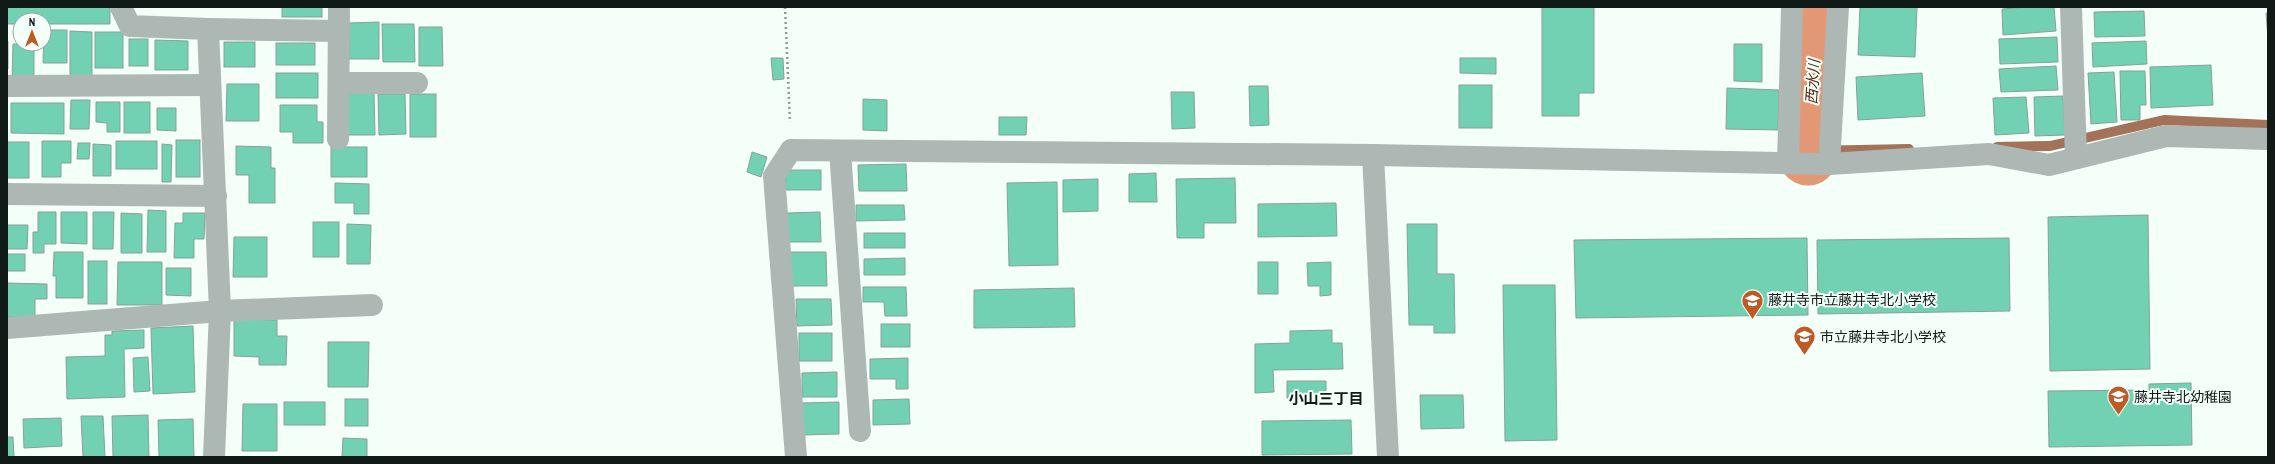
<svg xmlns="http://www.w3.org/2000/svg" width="2275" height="464" viewBox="0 0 2275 464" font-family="'Archivo Narrow','Noto Sans JP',sans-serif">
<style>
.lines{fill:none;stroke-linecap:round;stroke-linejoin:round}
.stream{stroke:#a37258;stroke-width:10}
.river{stroke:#e29775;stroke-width:59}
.building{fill:#72d1b3;stroke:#87a197}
.path{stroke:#8f9995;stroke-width:2.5;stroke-dasharray:2 3;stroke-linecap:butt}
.minor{stroke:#adb8b4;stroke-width:22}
.labels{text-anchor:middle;stroke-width:4;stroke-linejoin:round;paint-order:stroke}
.poi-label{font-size:14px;fill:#101a16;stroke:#f4fffa;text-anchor:start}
.water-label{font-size:15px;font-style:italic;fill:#592911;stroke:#f4fffa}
.neighbourhood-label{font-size:15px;font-weight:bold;fill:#101a16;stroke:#f4fffa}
</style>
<rect width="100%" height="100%" fill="#f4fffa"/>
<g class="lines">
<g class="stream">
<path d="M1997 147 2050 146 2164 120 2268 125"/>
<path d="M1808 151 1909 149"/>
</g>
<path class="river" d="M1808 156 1818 7"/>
</g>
<g class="building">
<path d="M7 7H110V24H44V20H20V24H7Z"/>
<rect x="282" y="7" width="40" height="10"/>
<path d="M1542 7H1594V93H1579V116H1542Z"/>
<path d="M1860 7H1917L1915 57 1858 55Z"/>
<path d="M2028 7H2054L2056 31 2003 35 2002 9Z"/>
<path d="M2144 11 2145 36 2095 37 2094 12Z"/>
<path d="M2266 13H2268V39Z"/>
<path d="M379 22V59H349V23Z"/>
<path d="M382 24H414L415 62H383Z"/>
<path d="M419 27H442L443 66H419Z"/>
<path d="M44 30H67V63H43Z"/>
<path d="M70 31 92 32V76H70Z"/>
<rect x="95" y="32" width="28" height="36"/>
<path d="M2057 37 2058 62 2000 64 1999 39Z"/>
<rect x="129" y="39" width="19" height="27"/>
<path d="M7 40 8 41V69H7Z"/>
<path d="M155 40 188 41V70H155Z"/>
<path d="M2146 41 2147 64 2093 67 2092 43Z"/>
<rect x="224" y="42" width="31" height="25"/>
<rect x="276" y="43" width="39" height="22"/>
<path d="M13 44H34V81H12Z"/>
<path d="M1734 44H1762V82L1734 81Z"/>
<path d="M771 58H783L784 79 773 80Z"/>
<path d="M1460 58H1496V74L1460 73Z"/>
<path d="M2211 65 2213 105 2151 108 2150 67Z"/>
<path d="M2056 66 2058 90 2001 92 1999 69Z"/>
<path d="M2120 71H2145L2146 105H2140V120H2121Z"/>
<path d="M2114 72 2117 122 2091 124 2088 73Z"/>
<rect x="276" y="73" width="42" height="25"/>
<path d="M1922 73 1925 116 1858 120 1856 77Z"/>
<path d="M227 84H259V121H226Z"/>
<rect x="1459" y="85" width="33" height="43"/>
<path d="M1249 86H1268L1269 125 1250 126Z"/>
<path d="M1727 88 1779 90 1778 130 1726 129Z"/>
<path d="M1171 92H1194L1195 128 1172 129Z"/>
<path d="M347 93H374L375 135H347Z"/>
<path d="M378 94H405L406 134 379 135Z"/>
<rect x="410" y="94" width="26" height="43"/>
<path d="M2063 96 2065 135 2035 136 2034 97Z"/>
<path d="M2026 97 2029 133 1995 135 1993 98Z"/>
<path d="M863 99 887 100V131L863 130Z"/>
<path d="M71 100H90L89 129H70Z"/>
<path d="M96 102H120V132H107V123L96 122Z"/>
<rect x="124" y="102" width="26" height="31"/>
<path d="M11 103H64V134L11 133Z"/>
<path d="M280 105H317V122H323V143H293V132H280Z"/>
<path d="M157 108H176V131L157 130Z"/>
<path d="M999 117H1027L1026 135H999Z"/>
<rect x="176" y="140" width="24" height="37"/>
<path d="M42 141H71V163H61V177H42Z"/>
<rect x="116" y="141" width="41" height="28"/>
<rect x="7" y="142" width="22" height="36"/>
<path d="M78 143H90L89 159H77Z"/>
<path d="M93 144 111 145V176H93Z"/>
<path d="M162 144 172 145 171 182H162Z"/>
<path d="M236 146 271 147V168H275V203H249V175H236Z"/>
<rect x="331" y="147" width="36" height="30"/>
<path d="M752 152 767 157 761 177 747 172Z"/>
<path d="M906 164 907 191H859L858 165Z"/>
<rect x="785" y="170" width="36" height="20"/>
<path d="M1156 173 1157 202H1129V174Z"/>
<path d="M1235 178 1236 223H1204V238H1177L1176 179Z"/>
<path d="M1098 179V211L1063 212V180Z"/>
<path d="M1057 182 1058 265 1009 266 1007 183Z"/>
<path d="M335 183 369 184V214H354V203H335Z"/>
<path d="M1336 203 1337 236 1258 237V204Z"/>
<path d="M856 205H904L905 220 856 221Z"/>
<path d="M148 210 166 211V252H147Z"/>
<path d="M38 212H56V244H44V253H33V232H38Z"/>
<path d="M61 212H87V244L61 243Z"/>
<path d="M93 212H114L113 249H93Z"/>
<path d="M820 212 821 242H787V213Z"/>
<path d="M121 213 142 214V253H121Z"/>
<path d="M183 213H205L204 239H194V258H174L175 223H183Z"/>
<path d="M2148 215 2150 369 2050 371 2048 217Z"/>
<rect x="313" y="222" width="26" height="35"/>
<path d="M347 224 371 225 370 264H347Z"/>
<path d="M1407 224H1437V274H1454L1455 333H1434V325H1409Z"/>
<path d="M7 225H28L27 249H7Z"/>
<rect x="864" y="233" width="41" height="15"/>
<path d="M234 237H267V277H233Z"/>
<path d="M1807 238 1808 315 1576 318 1574 240Z"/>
<path d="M2009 238 2010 311 1818 314 1817 240Z"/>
<path d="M54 252H83V298H56V276H53Z"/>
<path d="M790 252H826L827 286H791Z"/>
<rect x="7" y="254" width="18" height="17"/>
<path d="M905 258V275H864V259Z"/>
<rect x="88" y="261" width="19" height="43"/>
<path d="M118 262H162V305H117Z"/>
<rect x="1258" y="262" width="20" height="32"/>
<path d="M1331 262V295L1320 296V286H1308L1307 263Z"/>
<path d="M166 268H191V296L166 295Z"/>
<path d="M7 283 47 284V299H35V317H7Z"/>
<path d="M1503 285H1555L1557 440 1505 441Z"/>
<path d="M863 287H906L907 316H885L884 302H863Z"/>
<path d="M1074 288 1075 327 974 328V290Z"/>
<path d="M796 299H831L832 325 797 326Z"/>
<path d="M234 319 277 320V336H287L286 365H259V357L234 356Z"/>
<rect x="881" y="324" width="29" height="23"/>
<path d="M193 326 195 392 153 394 151 328Z"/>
<path d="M144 330V348L124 349 125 397 67 399 66 357 105 356V335H112V331Z"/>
<path d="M1332 330V343H1342L1343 369 1273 370 1274 392 1255 393V344L1290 343V331Z"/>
<rect x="799" y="333" width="33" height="28"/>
<path d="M328 342H369L368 387H328Z"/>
<path d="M148 357 150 391 134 392 133 358Z"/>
<path d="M908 358V389H896V379H870V359Z"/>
<path d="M837 372V397H802V373Z"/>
<path d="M1287 381H1326V397L1287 398Z"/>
<path d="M2191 383 2192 445 2049 447 2048 391 2149 390V384Z"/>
<path d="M1420 395H1463L1464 428 1421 429Z"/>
<rect x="345" y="399" width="23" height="27"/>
<path d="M909 399 910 424 873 425V400Z"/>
<rect x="284" y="402" width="41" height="23"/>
<path d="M839 402V434L803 435 802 403Z"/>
<path d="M243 404H277V451H242Z"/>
<path d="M148 415 149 457H113L112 416Z"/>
<path d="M81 416H103L105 457H83Z"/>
<path d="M61 418 62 446 24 448 23 419Z"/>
<path d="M193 419 194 457H159L158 420Z"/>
<path d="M1351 420 1352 454 1262 455V421Z"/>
<path d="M7 437H13L14 457H7Z"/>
<path d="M343 438 367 439V457H342Z"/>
</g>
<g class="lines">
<path class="path" d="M785 7 790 122"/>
<g class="minor">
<path d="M121 7 130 26 208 29 220 311 214 457"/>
<path d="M2071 7 2076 158"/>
<path d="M208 29 339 31"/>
<path d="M339 83H417"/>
<path d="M7 86 210 85"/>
<path d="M338 139 339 7"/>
<path d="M840 151 860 431"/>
<path d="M1373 155 1388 457"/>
<path d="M1788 163 1792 7"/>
<path d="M1829 164 1838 7"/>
<path d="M7 194 216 196"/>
<path d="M7 328 220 311 372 305"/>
<path d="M796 457 774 176 791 150 1373 155 1829 164 1989 154 2049 165 2166 136 2268 139"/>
</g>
</g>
<defs>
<symbol id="school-pin" viewBox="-11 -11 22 30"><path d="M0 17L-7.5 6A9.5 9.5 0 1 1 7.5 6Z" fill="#be5a26" stroke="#f4fffa"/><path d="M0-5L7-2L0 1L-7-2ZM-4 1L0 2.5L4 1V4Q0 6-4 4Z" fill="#fff"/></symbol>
</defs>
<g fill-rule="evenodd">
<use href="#school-pin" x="1740" y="288" width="25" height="34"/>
<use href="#school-pin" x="1792" y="324" width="25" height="34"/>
<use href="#school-pin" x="2106" y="384" width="25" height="34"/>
</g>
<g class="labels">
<g class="poi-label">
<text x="1768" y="305">藤井寺市立藤井寺北小学校</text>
<text x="1820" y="342">市立藤井寺北小学校</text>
<text x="2134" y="402">藤井寺北幼稚園</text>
</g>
<g class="water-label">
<text transform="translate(1813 82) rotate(-86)" y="5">西水川</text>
</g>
<g class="neighbourhood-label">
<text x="1326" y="404">小山三丁目</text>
</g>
</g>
<rect width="2275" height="464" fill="none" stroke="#101a16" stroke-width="16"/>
<g transform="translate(32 32)"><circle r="19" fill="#f4fffa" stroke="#99a39f"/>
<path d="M0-3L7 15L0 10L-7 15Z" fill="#be5a26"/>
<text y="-6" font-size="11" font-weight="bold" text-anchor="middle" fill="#101a16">N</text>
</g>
</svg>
